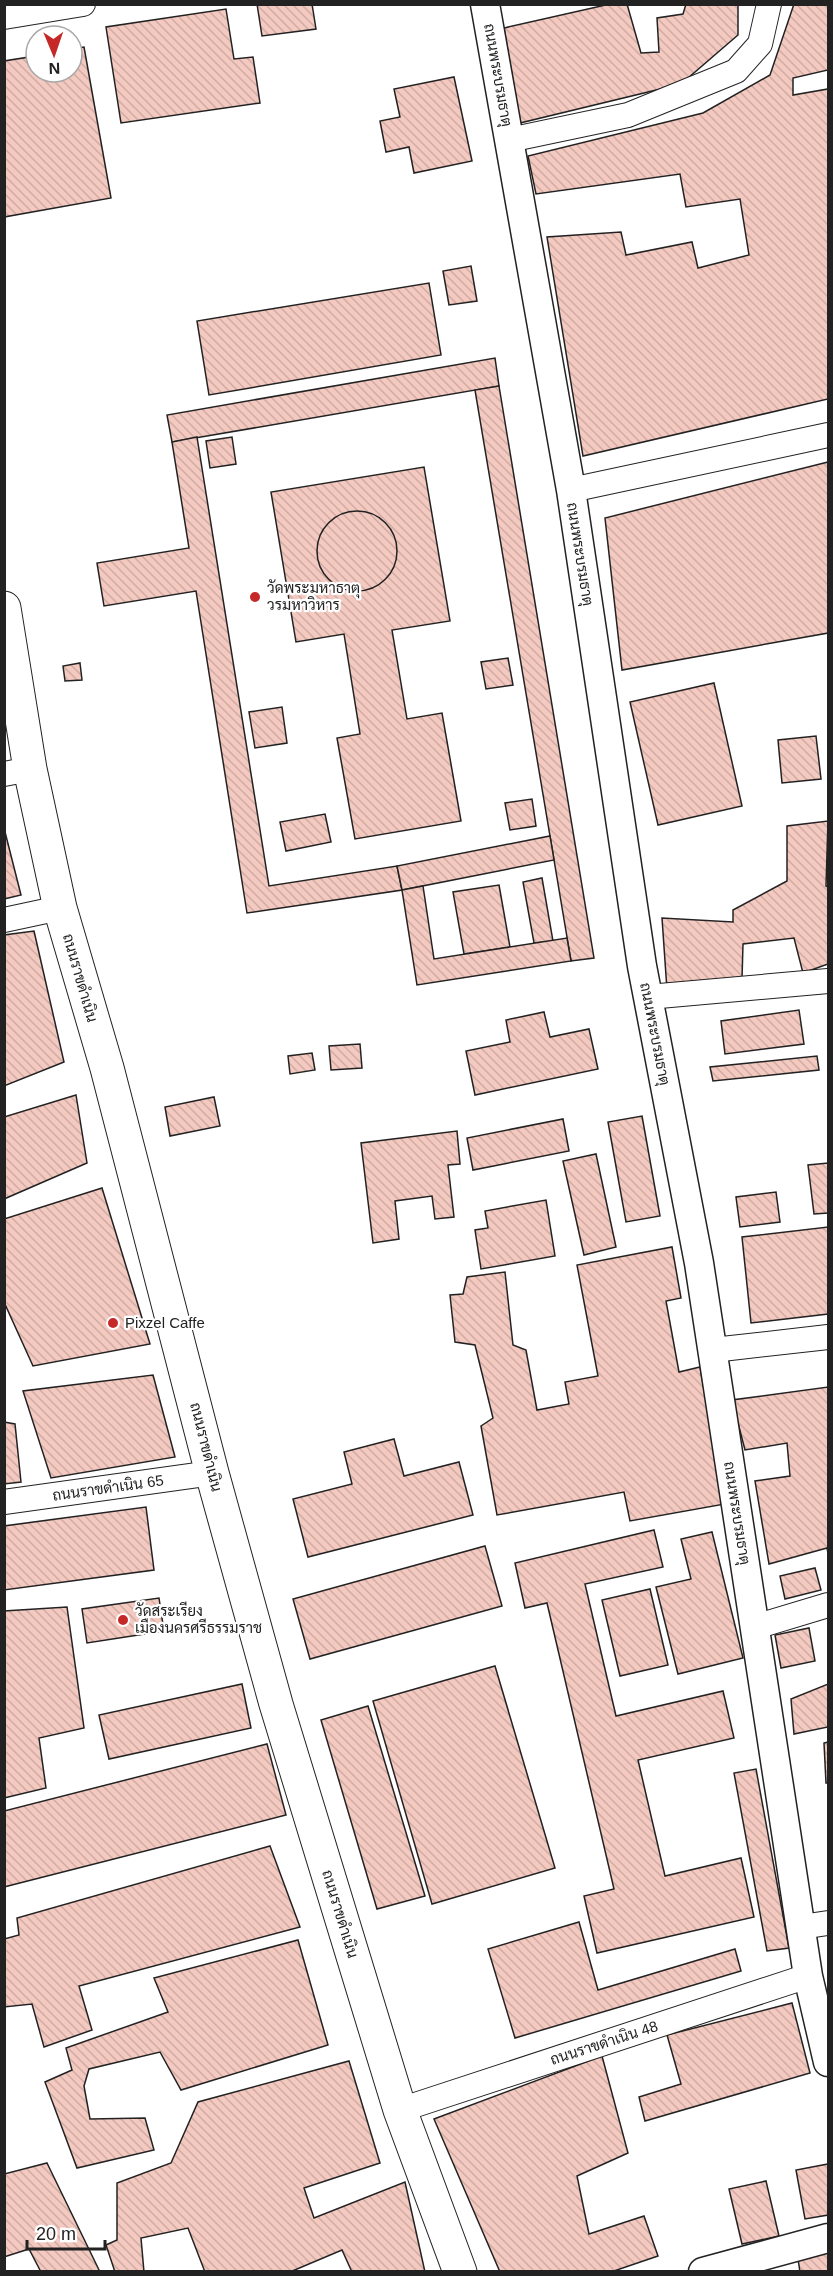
<svg xmlns="http://www.w3.org/2000/svg" width="833" height="2276" viewBox="0 0 833 2276" font-family="Helvetica,Sarabun,sans-serif">
<style>
.building{fill:url(#building-back-hatch);stroke:#222;stroke-width:1.5}
.lines{fill:none;stroke-linecap:round;stroke-linejoin:round}
.minor-casing{stroke:#222;stroke-width:26}
.tertiary-casing{stroke:#222;stroke-width:31}
.secondary-casing{stroke:#222;stroke-width:35}
.minor{stroke:#fff;stroke-width:24}
.tertiary{stroke:#fff;stroke-width:28}
.secondary{stroke:#fff;stroke-width:33}
.poi-dot{fill:#c62828;stroke:#fff;stroke-width:2}
.labels{text-anchor:middle;stroke-width:4.5;stroke-linejoin:round;paint-order:stroke}
.street-label{font-size:15px;fill:#222;stroke:#fff}
.poi-label{font-size:15px;fill:#222;stroke:#fff;text-anchor:start}
</style>
<defs>
<pattern id="building-back-hatch" width="6" height="6" patternUnits="userSpaceOnUse" patternTransform="scale(1.5)"><rect width="6" height="6" fill="#f3c9c0"/><path d="M-1 5l2 2M0 0l6 6M5-1l2 2" fill="none" stroke="#d0aca5"/></pattern>
</defs>
<rect width="100%" height="100%" fill="#fff"/>
<g class="building">
<path d="M257 4H312L316 29 262 36Z"/>
<path d="M610 4H627L641 53 659 52 657 18 683 14 686 4H738V35L681 84 520 123 504 28Z"/>
<path d="M794 4H828V70L793 78V95L828 89V399L583 456 547 237 621 232 626 255 692 242 698 268 749 255 740 199 686 207 680 174 536 194 528 156 703 113 770 75Z"/>
<path d="M226 9 234 59 253 57 260 103 121 123 106 27Z"/>
<path d="M84 47 111 198 4 217V61L36 56V72H72V49Z"/>
<path d="M454 77 472 161 414 173 409 147 386 152 380 121 400 117 394 89Z"/>
<path d="M471 266 477 301 449 305 443 271Z"/>
<path d="M429 283 441 355 209 395 197 321Z"/>
<path d="M495 358 499 386 172 442 167 415Z"/>
<path d="M499 386 594 958 571 961 475 390Z"/>
<path d="M197 437 269 886 397 866 402 890 247 913 196 591 104 606 97 563 189 548 172 442Z"/>
<path d="M232 437 236 464 210 468 206 441Z"/>
<path d="M828 462V633L622 670 605 518Z"/>
<path d="M424 467 450 621 392 630 407 719 442 713 461 821 355 839 337 738 360 734 344 634 296 642 271 492Z"/>
<circle cx="357" cy="551" r="40"/>
<path d="M508 658 513 685 486 689 481 662Z"/>
<path d="M80 663 82 680 65 681 63 666Z"/>
<path d="M714 683 742 806 658 825 630 702Z"/>
<path d="M282 707 287 743 255 748 249 712Z"/>
<path d="M816 736 821 779 782 783 778 740Z"/>
<path d="M532 799 536 826 510 830 505 803Z"/>
<path d="M325 814 331 842 286 851 280 822Z"/>
<path d="M828 821 826 886 828 887V964L803 973 794 938 743 944 742 979 667 990 662 918 733 922V910L787 881V826Z"/>
<path d="M4 828 21 895 4 899Z"/>
<path d="M550 836 554 860 402 890 397 866Z"/>
<path d="M542 878 553 941 534 943 523 882Z"/>
<path d="M499 885 510 947 464 954 453 892Z"/>
<path d="M423 886 434 959 567 938 571 961 417 985 402 890Z"/>
<path d="M34 931 64 1062 4 1086V935Z"/>
<path d="M799 1010 804 1044 725 1054 721 1021Z"/>
<path d="M544 1012 550 1037 589 1029 598 1069 475 1095 466 1051 510 1042 506 1020Z"/>
<path d="M360 1044 362 1068 331 1070 329 1046Z"/>
<path d="M312 1053 315 1070 290 1074 288 1056Z"/>
<path d="M817 1056 819 1070 713 1081 710 1067Z"/>
<path d="M76 1095 87 1163 4 1199V1117Z"/>
<path d="M214 1097 220 1126 170 1136 165 1107Z"/>
<path d="M642 1116 660 1216 626 1222 608 1122Z"/>
<path d="M563 1119 569 1151 473 1170 467 1138Z"/>
<path d="M457 1131 460 1164 448 1165 454 1217 435 1219 432 1196 395 1201 399 1239 373 1243 361 1143Z"/>
<path d="M596 1154 616 1247 584 1255 563 1161Z"/>
<path d="M828 1163V1213L814 1214 808 1165Z"/>
<path d="M102 1188 150 1344 33 1366 4 1302V1219Z"/>
<path d="M776 1192 780 1222 740 1227 736 1197Z"/>
<path d="M546 1200 555 1256 481 1269 475 1230 488 1228 485 1211Z"/>
<path d="M828 1227V1314L751 1323 742 1237Z"/>
<path d="M672 1247 681 1298 666 1301 679 1372 700 1367 725 1504 630 1521 624 1492 497 1515 481 1426 493 1418 475 1345 455 1342 450 1295 463 1294 467 1277 505 1272 513 1345 526 1350 537 1410 569 1404 565 1382 598 1376 577 1265Z"/>
<path d="M153 1375 175 1457 51 1478 23 1391Z"/>
<path d="M828 1387V1553L827 1548 769 1564 755 1481 790 1476 787 1443 745 1450 732 1400Z"/>
<path d="M4 1422 15 1424 21 1482 4 1484Z"/>
<path d="M394 1439 404 1476 459 1462 473 1515 308 1557 293 1499 352 1484 344 1452Z"/>
<path d="M146 1507 154 1570 4 1590V1526Z"/>
<path d="M654 1530 663 1567 585 1584 616 1716 723 1691 734 1738 638 1760 665 1876 741 1858 754 1917 597 1953 584 1896 614 1889 547 1603 525 1608 515 1563Z"/>
<path d="M712 1532 743 1658 678 1674 656 1587 691 1579 681 1539Z"/>
<path d="M485 1546 502 1606 310 1659 293 1599Z"/>
<path d="M815 1568 821 1590 785 1599 780 1576Z"/>
<path d="M650 1589 668 1665 620 1676 602 1600Z"/>
<path d="M159 1598 164 1631 87 1643 82 1609Z"/>
<path d="M67 1607 84 1728 39 1738 46 1788 4 1798V1611Z"/>
<path d="M809 1628 815 1661 781 1668 775 1635Z"/>
<path d="M495 1666 555 1868 432 1904 373 1701Z"/>
<path d="M242 1684 251 1728 109 1759 99 1715Z"/>
<path d="M828 1684V1727L794 1734 791 1699Z"/>
<path d="M368 1706 425 1896 377 1909 321 1720Z"/>
<path d="M828 1742V1783H826L824 1743Z"/>
<path d="M267 1744 286 1815 4 1887V1811Z"/>
<path d="M756 1769 789 1948 767 1951 734 1773Z"/>
<path d="M270 1846 300 1927 79 1986 92 2030 44 2047 32 2004 4 2007V1939L19 1935 17 1918Z"/>
<path d="M579 1922 598 1990 735 1949 741 1971 515 2038 488 1949Z"/>
<path d="M298 1940 328 2045 181 2090 160 2052 89 2069 84 2086 90 2119 145 2118 154 2150 77 2168 45 2082 72 2070 66 2048 168 2012 154 1978Z"/>
<path d="M792 2003 810 2073 645 2121 639 2097 681 2084 667 2035Z"/>
<path d="M602 2056 628 2153 577 2176 589 2234 644 2216 658 2256 611 2272H500L434 2119Z"/>
<path d="M349 2061 380 2163 304 2188 314 2218 405 2182 425 2272H352L342 2250 290 2272H205L188 2228 141 2238 144 2272H115L106 2245 117 2240V2183L171 2163 198 2102Z"/>
<path d="M47 2163 100 2272H41L29 2249 4 2257V2174Z"/>
<path d="M828 2164V2215L805 2219 796 2170Z"/>
<path d="M766 2181 779 2236 742 2244 729 2189Z"/>
<path d="M828 2249V2272H800L798 2259Z"/>
</g>
<g class="lines">
<defs>
<g id="minor">
<path d="M4 17 83 4"/>
<path d="M509 140 628 115 736 71 760 44 769 4"/>
<path d="M571 490 828 435"/>
<path d="M4 774 30 769"/>
<path d="M4 920 60 908"/>
<path d="M648 997 828 981"/>
<path d="M713 1350 828 1337"/>
<path d="M4 1502 212 1473"/>
<path d="M755 1627 828 1605"/>
<path d="M801 1927 828 1923"/>
<path d="M400 2110 808 1976"/>
</g>
<g id="tertiary">
<path d="M485 4 571 490 642 966 699 1263 808 1976 828 2062"/>
<path d="M703 2272 828 2238"/>
</g>
<path id="secondary" d="M4 608 30 769 60 908 107 1068 212 1473 276 1704 400 2110 460 2272"/>
</defs>
<use href="#minor" class="minor-casing"/>
<use href="#tertiary" class="tertiary-casing"/>
<use href="#secondary" class="secondary-casing"/>
<use href="#minor" class="minor"/>
<use href="#tertiary" class="tertiary"/>
<use href="#secondary" class="secondary"/>
</g>
<g class="poi-dot">
<circle cx="255" cy="597" r="6"/>
<circle cx="113" cy="1323" r="6"/>
<circle cx="123" cy="1620" r="6"/>
</g>
<g class="labels">
<g class="street-label">
<text transform="translate(498 75) rotate(80)" y="5">ถนนพระบรมธาตุ</text>
<text transform="translate(580 554) rotate(81)" y="5">ถนนพระบรมธาตุ</text>
<text transform="translate(80 978) rotate(74)" y="5">ถนนราขดำเนิน</text>
<text transform="translate(655 1034) rotate(79)" y="5">ถนนพระบรมธาตุ</text>
<text transform="translate(206 1447) rotate(76)" y="5">ถนนราขดำเนิน</text>
<text transform="translate(108 1488) rotate(-8)" y="5">ถนนราขดำเนิน 65</text>
<text transform="translate(737 1513) rotate(81)" y="5">ถนนพระบรมธาตุ</text>
<text transform="translate(340 1914) rotate(73)" y="5">ถนนราขดำเนิน</text>
<text transform="translate(604 2043) rotate(-18)" y="5">ถนนราขดำเนิน 48</text>
</g>
<g class="poi-label">
<text x="267" y="593">วัดพระมหาธาตุ<tspan x="267" dy="17">วรมหาวิหาร</tspan></text>
<text x="125" y="1328">Pixzel Caffe</text>
<text x="135" y="1616">วัดสระเรียง<tspan x="135" dy="17">เมืองนครศรีธรรมราช</tspan></text>
</g>
</g>
<rect width="833" height="2276" fill="none" stroke="#222222" stroke-width="12"/>
<g transform="translate(54 54) rotate(178)"><circle r="28" fill="#ffffff" stroke="#a7a7a7" stroke-width="1.5"/>
<path d="M0-4.5L10 22L0 15L-10 22Z" fill="#c62828"/>
<text y="-9" font-size="16" font-weight="bold" text-anchor="middle" fill="#222222">N</text>
</g>
<path d="M27 2240v9h78v-9" fill="none" stroke="#222222" stroke-width="3"/>
<text x="36" y="2240" font-size="18" fill="#222222" stroke="#ffffff" stroke-width="4.5" paint-order="stroke">20 m</text>
</svg>
